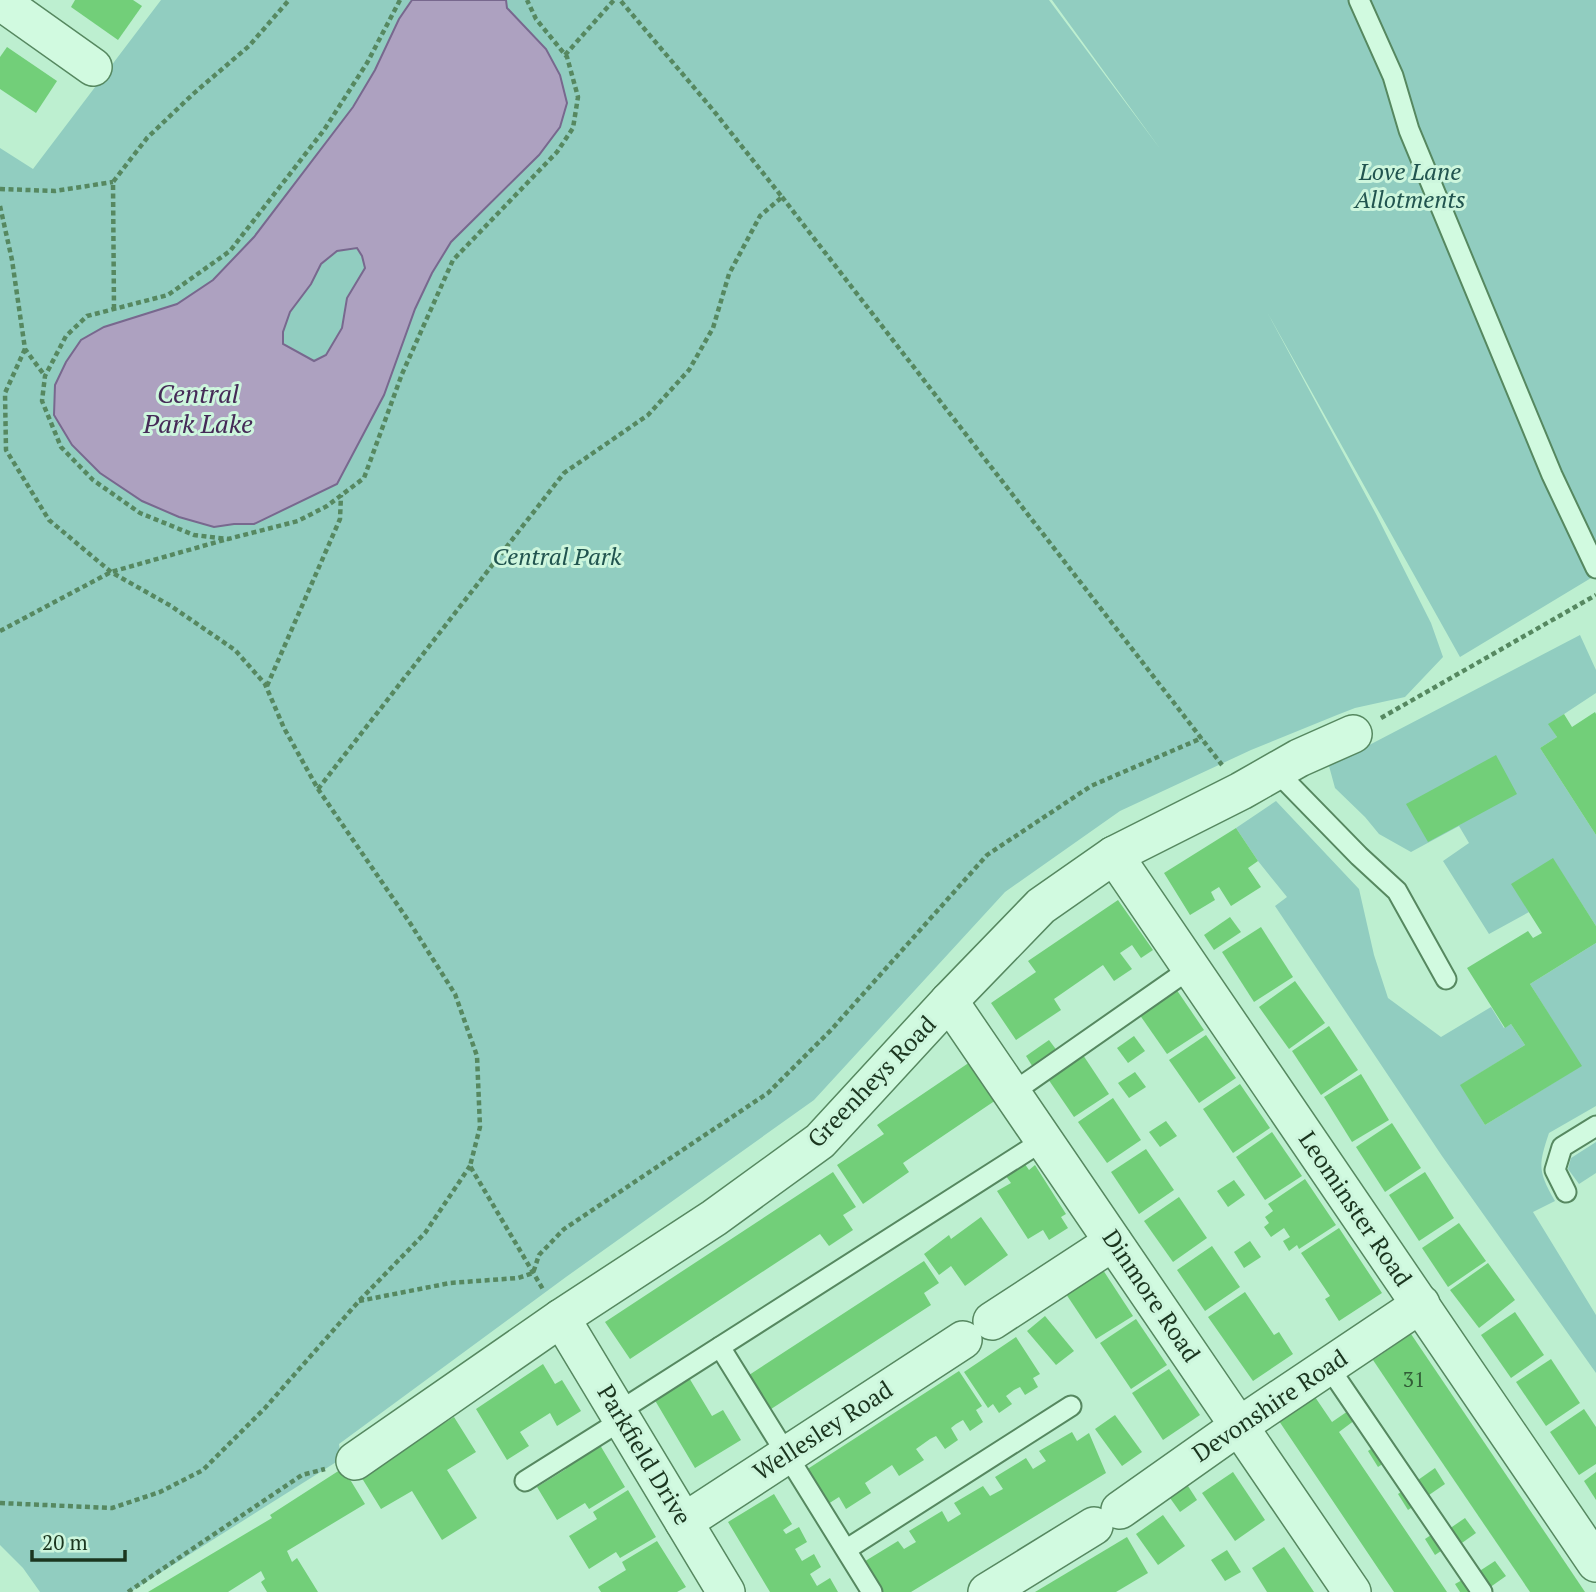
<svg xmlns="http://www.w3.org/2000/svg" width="1596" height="1592" viewBox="0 0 1596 1592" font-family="'PT Serif',serif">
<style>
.green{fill:#91cdc0}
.water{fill:#ada1c0;stroke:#78688e;stroke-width:2;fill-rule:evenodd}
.building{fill:#72cf79}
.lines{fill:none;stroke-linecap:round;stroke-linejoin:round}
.service-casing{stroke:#568860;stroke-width:23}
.minor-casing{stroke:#568860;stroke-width:40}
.path{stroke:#568860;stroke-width:4.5;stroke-dasharray:5 3.5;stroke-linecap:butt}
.service{stroke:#d1fae0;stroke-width:19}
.minor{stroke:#d1fae0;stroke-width:37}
.labels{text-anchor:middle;stroke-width:6;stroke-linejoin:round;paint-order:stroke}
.number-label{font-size:21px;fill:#315c36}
.park-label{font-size:24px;font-style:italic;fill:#21544f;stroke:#cdf6dd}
.street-label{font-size:24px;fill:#1b361f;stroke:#cdf6dd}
.water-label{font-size:26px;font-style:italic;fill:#452a57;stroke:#cdf6dd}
</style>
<rect width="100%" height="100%" fill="#bdefd0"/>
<g class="green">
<path d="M161 0H1049L1161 150 1052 0H1596V575L1460 657 1267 312 1376 514 1431 623 1443 657 1405 697 1355 708 1337 715 1251 750 1120 811 1005 892 814 1100 566 1277 339 1444 341 1459 130 1592H40L23 1568 0 1545V148L33 169Z"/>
<path d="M1580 635 1596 670V693L1549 724 1557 737 1540 748 1596 835V926L1553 859 1512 884 1529 912 1489 934 1443 861 1469 843 1459 826 1411 852 1379 834 1365 817 1335 788 1329 766Z"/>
<path d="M1276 801 1359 889 1374 955 1388 998 1441 1037 1491 1007 1504 1028 1511 1024 1525 1045 1461 1085 1485 1125 1581 1066 1530 984 1596 943V1106L1549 1133C1538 1166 1538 1171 1555 1201L1533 1212 1596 1315V1373L1442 1156 1275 906 1287 897 1258 861 1236 828Z"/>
<path d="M1596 1142V1173L1579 1184 1568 1169 1571 1158Z"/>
</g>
<path class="water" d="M412 0H506L507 8 546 49 560 75 567 103 560 127 539 155 451 242 432 273 415 309 384 395 337 484 254 524H234L214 527 179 517 142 501 100 473 72 445 54 415 55 385 66 362 81 340 104 327 177 304 213 280 254 237 353 107 375 70 399 19ZM357 248 362 256 365 268 347 298 342 328 326 355 314 361 283 344V332L290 312 311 284 321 264 337 251Z"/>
<g class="building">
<path d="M75 0H133L142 6 118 40 71 7Z"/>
<path d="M7 47 57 81 36 113 0 89V57Z"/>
<path d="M1595 712 1596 714V835L1540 748 1557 737 1548 724 1564 714 1572 727Z"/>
<path d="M1496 755 1517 794 1428 842 1406 804Z"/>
<path d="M1236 828 1258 861 1248 868 1261 887 1231 906 1219 887 1211 892 1215 900 1190 915 1164 873Z"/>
<path d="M1553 858 1596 926V943L1530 984 1582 1066 1485 1125 1460 1085 1525 1045 1511 1024 1505 1028 1467 968 1528 931 1533 938 1542 933 1511 884Z"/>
<path d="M1118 900 1153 950 1141 958 1132 945 1120 953 1132 969 1114 981 1103 965 1054 999 1061 1010 1016 1040 991 1003 1036 972 1028 961Z"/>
<path d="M1230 917 1241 932 1214 950 1204 935Z"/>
<path d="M1261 927 1293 977 1254 1002 1222 952Z"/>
<path d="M1295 981 1325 1023 1289 1049 1259 1007Z"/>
<path d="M1174 986 1204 1030 1167 1054 1137 1011Z"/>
<path d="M1329 1026 1358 1070 1321 1095 1292 1051Z"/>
<path d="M1206 1035 1236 1078 1199 1103 1169 1060Z"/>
<path d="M1134 1036 1145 1051 1128 1063 1117 1048Z"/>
<path d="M1049 1040 1058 1052 1034 1069 1026 1056Z"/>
<path d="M1081 1052 1109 1094 1074 1117 1046 1076Z"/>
<path d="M970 1062 996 1100 903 1163 909 1172 863 1204 837 1165 884 1134 877 1125Z"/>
<path d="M1135 1072 1146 1087 1129 1098 1118 1083Z"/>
<path d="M1361 1074 1389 1120 1352 1142 1324 1097Z"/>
<path d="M1240 1084 1270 1128 1233 1153 1203 1109Z"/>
<path d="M1113 1098 1141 1140 1107 1163 1078 1122Z"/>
<path d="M1166 1121 1177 1136 1160 1147 1149 1132Z"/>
<path d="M1392 1123 1421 1168 1385 1192 1356 1147Z"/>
<path d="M1272 1132 1302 1176 1265 1200 1236 1157Z"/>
<path d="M1146 1149 1174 1190 1139 1214 1111 1172Z"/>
<path d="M1022 1160 1029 1170 1035 1165 1066 1214 1061 1217 1068 1228 1049 1240 1043 1230 1028 1239 997 1191 1011 1183 1003 1172Z"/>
<path d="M833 1172 856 1207 843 1215 853 1230 829 1246 820 1234 630 1359 605 1322Z"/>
<path d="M1425 1172 1454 1218 1419 1241 1389 1195Z"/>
<path d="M1305 1179 1336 1225 1299 1249 1297 1245 1289 1251 1283 1241 1290 1237 1284 1228 1271 1237 1264 1227 1269 1223 1265 1217 1273 1211 1268 1204Z"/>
<path d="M1234 1180 1245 1195 1228 1207 1217 1191Z"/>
<path d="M1179 1197 1207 1238 1173 1262 1144 1221Z"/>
<path d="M981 1217 1008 1255 965 1286 951 1266 939 1275 924 1254 949 1235 951 1239Z"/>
<path d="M1459 1223 1486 1261 1448 1287 1422 1248Z"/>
<path d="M1339 1228 1382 1293 1339 1321 1325 1299 1330 1296 1301 1253Z"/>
<path d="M1250 1241 1261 1257 1244 1268 1234 1252Z"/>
<path d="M1212 1246 1240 1287 1205 1311 1177 1270Z"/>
<path d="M924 1261 939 1283 924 1293 931 1305 768 1411 746 1377Z"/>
<path d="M1488 1263 1515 1300 1479 1328 1450 1290Z"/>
<path d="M1103 1270 1133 1316 1096 1339 1066 1294Z"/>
<path d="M1245 1292 1274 1335 1279 1332 1293 1354 1253 1381 1208 1317Z"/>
<path d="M1515 1312 1544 1355 1511 1378 1481 1335Z"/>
<path d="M1045 1316 1074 1351 1056 1365 1027 1331Z"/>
<path d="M1136 1319 1167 1365 1131 1389 1100 1343Z"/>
<path d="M1411 1334 1546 1534 1585 1592H1530L1418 1427 1373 1360Z"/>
<path d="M1016 1337 1040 1374 1033 1378 1038 1387 1025 1395 1020 1387 1014 1390 1006 1396 1012 1404 999 1413 993 1404 988 1408 964 1372Z"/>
<path d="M1551 1359 1580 1403 1546 1426 1516 1382Z"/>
<path d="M543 1364 555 1384 562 1380 581 1411 557 1426 550 1413 520 1432 529 1446 507 1460 476 1409Z"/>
<path d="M1169 1369 1200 1415 1163 1440 1132 1393Z"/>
<path d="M959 1371 982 1406 976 1410 983 1422 970 1431 963 1420 956 1424 951 1428 958 1440 945 1449 936 1436 930 1439 916 1449 924 1460 899 1476 892 1465 865 1483 871 1493 846 1509 839 1497 828 1504 806 1470Z"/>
<path d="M688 1376 712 1416 723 1410 741 1440 695 1468 653 1397Z"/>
<path d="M1315 1397 1332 1422 1348 1411 1355 1420 1339 1432 1447 1592H1394L1279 1421Z"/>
<path d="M1584 1409 1596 1427V1464L1579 1475 1550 1432Z"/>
<path d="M1115 1415 1142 1452 1122 1466 1095 1429Z"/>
<path d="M454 1417 476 1452 447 1470 477 1518 442 1540 412 1491 381 1509 360 1475Z"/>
<path d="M1072 1432 1077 1441 1089 1433 1106 1473 911 1592H880L862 1563 898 1541 904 1549 916 1542 909 1531 942 1511 948 1522 961 1514 954 1503 983 1486 990 1496 1003 1489 995 1477 1026 1458 1033 1469 1046 1461 1039 1451Z"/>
<path d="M597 1440 625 1487 589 1509 585 1503 557 1520 537 1487 566 1469 561 1462Z"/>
<path d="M1377 1445 1387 1461 1378 1467 1368 1451Z"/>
<path d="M343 1468 365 1504 287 1551 292 1562 297 1558 318 1592H267L261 1582 265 1579 261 1571 228 1592H148L272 1518 270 1515Z"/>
<path d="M1435 1468 1445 1484 1429 1495 1418 1480Z"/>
<path d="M1233 1472 1265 1520 1235 1541 1202 1493Z"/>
<path d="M1596 1472V1500L1584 1481Z"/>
<path d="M1188 1486 1197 1500 1180 1512 1170 1498Z"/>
<path d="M1407 1488 1417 1504 1408 1510 1398 1494Z"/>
<path d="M628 1490 656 1537 620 1558 616 1552 589 1569 569 1536 597 1519 593 1512Z"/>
<path d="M774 1494 792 1524 783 1530 786 1534 799 1527 807 1542 795 1549 802 1561 814 1554 821 1567 810 1574 817 1586 830 1578 838 1592H770L728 1522Z"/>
<path d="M1163 1515 1185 1546 1158 1565 1136 1534Z"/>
<path d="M1465 1518 1476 1533 1459 1545 1449 1529Z"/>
<path d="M1434 1533 1444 1549 1435 1555 1425 1539Z"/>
<path d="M1127 1537 1148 1573 1116 1592H1035Z"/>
<path d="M657 1541 686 1587 677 1592H601L598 1587 626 1570 622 1562Z"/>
<path d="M1284 1547 1314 1592H1267L1252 1568Z"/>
<path d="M1227 1550 1241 1572 1225 1581 1211 1560Z"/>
<path d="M1495 1561 1506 1576 1489 1588 1478 1572Z"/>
<path d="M1464 1579 1472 1592H1460L1455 1584Z"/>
</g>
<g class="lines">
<defs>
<g id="service">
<path d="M1359 0 1393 76 1409 130 1552 475 1596 568"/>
<path d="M1276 771 1359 856 1397 891 1446 979"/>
<path d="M1012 1093 1191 968"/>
<path d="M1566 1192 1555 1170 1562 1147 1596 1126"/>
<path d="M720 1347 872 1592"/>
<path d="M1328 1366 1482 1592"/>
<path d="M618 1412 1044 1140"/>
<path d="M525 1481 622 1420"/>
<path d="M847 1549 1071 1406"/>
</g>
<g id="minor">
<path d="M0 1 93 67"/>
<path d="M1114 855 1596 1563"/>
<path d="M949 1001 1352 1592"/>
<path d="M561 1318 726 1592"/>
<path d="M992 1321 1113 1242"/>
<path d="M355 1461 561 1318 714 1218 820 1141 949 1001 1041 906 1114 855 1241 791 1299 758 1353 734"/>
<path d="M1120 1510 1239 1426 1421 1304"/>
<path d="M684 1522 963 1340"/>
<path d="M987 1592 1094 1526"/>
</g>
</defs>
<use href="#service" class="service-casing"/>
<use href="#minor" class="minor-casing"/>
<g class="path">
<path d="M400 0 367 63 324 130 230 251 168 295 87 316 66 336 45 376 42 401 61 447 93 480 140 513 194 535 228 539 298 521 327 506 364 478 402 374 453 260 557 152 573 128 578 97 567 57 536 19 527 0"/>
<path d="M565 55 614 0"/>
<path d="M0 189 55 191 113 182"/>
<path d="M782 197 1222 765"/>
<path d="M0 206 12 260 25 349 45 376"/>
<path d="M114 309 113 182 147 138 193 94 249 46 289 0"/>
<path d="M25 349 5 393 6 450 49 520 111 572 171 606 235 650 265 684 284 728 318 789 410 923 455 994 477 1056 480 1127 470 1166 544 1291"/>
<path d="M0 631 111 572 224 540"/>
<path d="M267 686 340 519 341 495"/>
<path d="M1381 718 1596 595"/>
<path d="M318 789 564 473 648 415 689 370 713 328 729 274 760 216 782 197 713 110 620 0"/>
<path d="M359 1301 450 1283 518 1278 533 1273 539 1255 564 1229 768 1093 831 1030 987 855 1091 786 1202 738"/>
<path d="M0 1503 112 1508 160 1492 203 1470 265 1408 359 1301 425 1233 470 1166"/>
<path d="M128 1592 302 1475 325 1469"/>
</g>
<use href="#service" class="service"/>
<use href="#minor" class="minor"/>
</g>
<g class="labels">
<g class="number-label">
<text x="1414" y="1387">31</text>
</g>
<g class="park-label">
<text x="1410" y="180">Love Lane<tspan x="1410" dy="28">Allotments</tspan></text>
<text x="557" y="565">Central Park</text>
</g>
<g class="street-label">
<text transform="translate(872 1082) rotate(-46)" y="8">Greenheys Road</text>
<text transform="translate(1355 1209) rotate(56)" y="8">Leominster Road</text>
<text transform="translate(1151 1296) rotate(56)" y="8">Dinmore Road</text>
<text transform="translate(1270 1406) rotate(-34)" y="8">Devonshire Road</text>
<text transform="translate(823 1431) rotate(-33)" y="8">Wellesley Road</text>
<text transform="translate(644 1455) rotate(59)" y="8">Parkfield Drive</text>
</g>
<g class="water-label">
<text x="198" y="403">Central<tspan x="198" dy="30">Park Lake</tspan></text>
</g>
</g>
<path d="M32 1550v10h93v-10" fill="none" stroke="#1b361f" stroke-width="3.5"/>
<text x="42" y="1550" font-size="21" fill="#1b361f" stroke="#cdf6dd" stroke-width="5" paint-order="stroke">20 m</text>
</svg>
